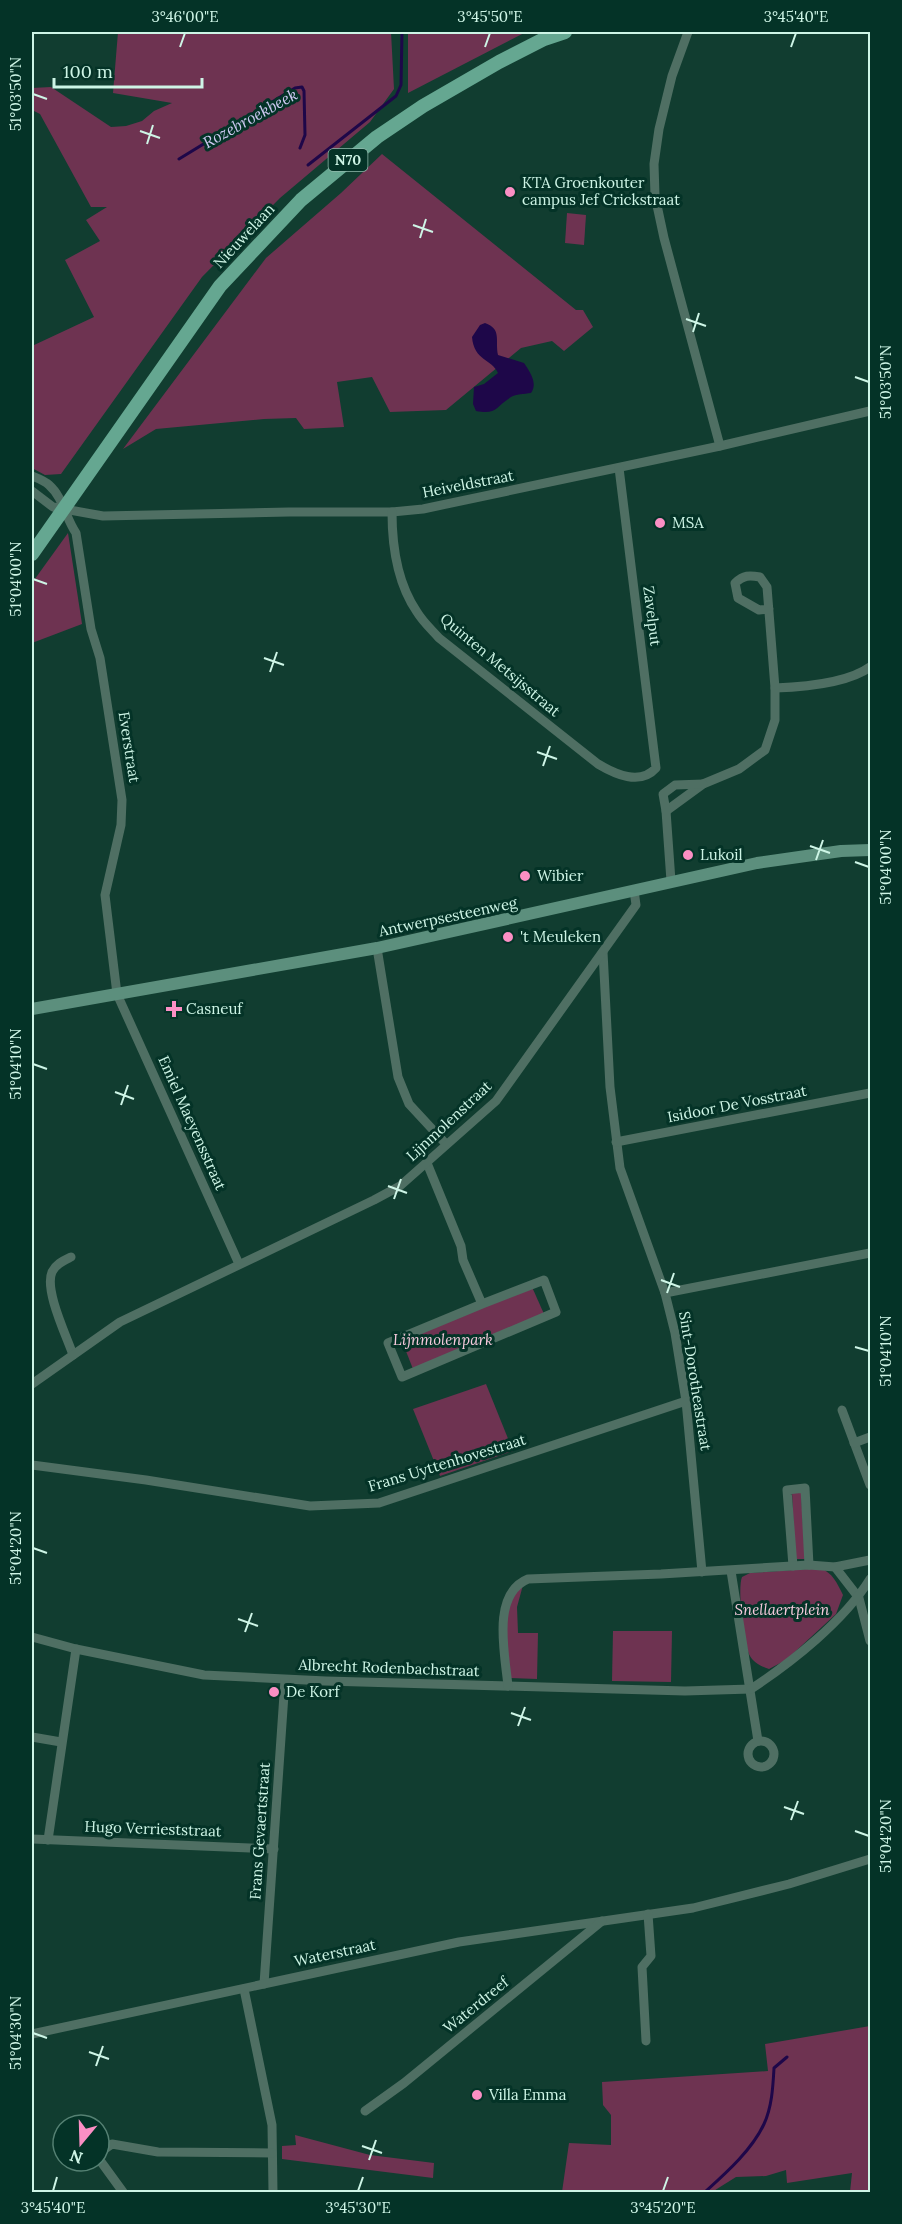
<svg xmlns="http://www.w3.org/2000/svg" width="902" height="2224" viewBox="0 0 902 2224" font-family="Lora,serif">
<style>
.green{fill:#6e3351}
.water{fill:#1e0749}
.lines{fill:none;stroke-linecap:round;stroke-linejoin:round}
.stream{stroke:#1e0749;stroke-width:3}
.minor{stroke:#4f6f63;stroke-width:9}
.secondary{stroke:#5c8f7d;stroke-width:12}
.primary{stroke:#65a791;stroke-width:14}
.ticks{fill:none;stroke:#cef5e6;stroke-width:2}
.poi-dot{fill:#fb8fc4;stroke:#043327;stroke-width:2}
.labels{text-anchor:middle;stroke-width:6;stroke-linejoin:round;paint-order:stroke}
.shield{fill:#043327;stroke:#91bbad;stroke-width:1.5}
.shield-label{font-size:14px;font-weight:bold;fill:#cef5e6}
.poi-label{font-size:15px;fill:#cef5e6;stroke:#043327;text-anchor:start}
.street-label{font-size:15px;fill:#cef5e6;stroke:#043327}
.park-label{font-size:15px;font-style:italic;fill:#f7cadd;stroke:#043327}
.water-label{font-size:16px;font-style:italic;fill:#cec9f2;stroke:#043327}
.neatline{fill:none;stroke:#cef5e6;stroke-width:2}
.ticks-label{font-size:15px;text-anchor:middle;fill:#cef5e6}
</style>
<rect width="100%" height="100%" fill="#113d30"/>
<g class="green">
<path d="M118 32H391L394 89 370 122 280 198 202 277 61 474 45 475 32 468V346L94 317 65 260 100 241 86 220 107 207H91L40 114 32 110V88L51 87 111 127 126 126 142 121 154 111 172 103 113 93Z"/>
<path d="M408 32H526L408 93Z"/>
<path d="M382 154 576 310H583L593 327 564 351 552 341 521 348 446 410 390 412 372 377 337 382 344 427 304 429 296 418 264 419 156 429 123 449 266 258 341 193Z"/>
<path d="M567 213 586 215 584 245 565 243Z"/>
<path d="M68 533 82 624 32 643V583Z"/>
<path d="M532 1287 544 1314 413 1369 402 1341Z"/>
<path d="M486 1384 513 1451 440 1476 413 1409Z"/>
<path d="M792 1492H801L805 1559H795Z"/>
<path d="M820 1568C833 1573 837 1583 843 1595L836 1614 786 1660 769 1669C762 1667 754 1663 750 1656 744 1646 737 1589 742 1577L750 1573Z"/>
<path d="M523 1585 517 1607 518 1633H538L537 1679 510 1678C508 1649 498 1606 523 1585Z"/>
<path d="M613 1631H672L671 1682 612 1681Z"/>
<path d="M870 2026V2192H850L852 2173 787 2183 786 2170 766 2176 736 2177 712 2192H562L569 2143 611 2145V2115L603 2105 602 2082 768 2071 765 2044Z"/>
<path d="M295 2135 370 2155 434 2163 433 2178 282 2159V2146L296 2145Z"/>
</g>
<path class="water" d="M485 323C502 329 495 340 498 355L524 363C530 372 538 383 531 393 524 394 516 394 511 397 495 407 497 415 476 411L473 404 474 387 484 384 498 373C492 359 474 361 472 337L480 325Z"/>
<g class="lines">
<g class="stream">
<path d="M179 159 295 88 302 87 304 91 305 135 300 148"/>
<path d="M308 165 396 96 401 85 402 32"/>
<path d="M705 2192C726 2173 752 2150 764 2124 772 2107 773 2086 774 2068L787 2057"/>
</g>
<g class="minor">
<path d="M688 32 672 76 659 129 654 164 655 196 664 238 720 446"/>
<path d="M32 476C37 478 45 481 49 485 63 497 66 519 76 533L91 629 100 658 122 800 121 825 105 895 117 994 239 1264"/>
<path d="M32 491 53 507 103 516 289 512H392L423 509 720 446 870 411"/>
<path d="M392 512C392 547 397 583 417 612 423 622 432 630 439 638L598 764C615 774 640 786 656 768L619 468"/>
<path d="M775 688C802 687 848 683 870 667"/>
<path d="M666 811 703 784 739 769 765 750 775 720V688L767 587 760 577C749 575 744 575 735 583L738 598 759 610 769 609"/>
<path d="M671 881 666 811 663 794 675 785 703 784"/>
<path d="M377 948 398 1077 409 1104 446 1144"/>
<path d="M603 952 610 1087 620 1168 665 1293 675 1333 686 1401 702 1572"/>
<path d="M616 1142 870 1093"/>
<path d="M427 1163 461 1246 463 1260 482 1304 388 1343 402 1377 556 1312 544 1280 482 1304"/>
<path d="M71 1257C63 1261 56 1264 52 1272 44 1290 67 1337 73 1355"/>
<path d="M665 1293 870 1253"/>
<path d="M32 1384 120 1322 374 1200 400 1186 496 1101 636 905 634 890"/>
<path d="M842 1410 870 1485"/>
<path d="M854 1443 870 1437"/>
<path d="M32 1465 146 1480 310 1506 379 1503 686 1401"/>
<path d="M793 1566 787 1490 805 1488 809 1565"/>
<path d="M835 1567 859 1598 870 1641"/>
<path d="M731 1571 758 1741"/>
<path d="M32 1637 76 1649 204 1675 326 1681 685 1691 751 1689"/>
<path d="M508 1686C505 1654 491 1594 528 1579L661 1574 809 1565 835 1567 870 1560"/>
<path d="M751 1689C792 1662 844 1621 870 1579"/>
<path d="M32 1737 61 1742"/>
<circle cx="761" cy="1754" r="13"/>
<path d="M32 1839 274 1849"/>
<path d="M48 1840 76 1649"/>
<path d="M264 1984 285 1680"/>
<path d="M244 1989 272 2125 273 2192"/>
<path d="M32 2034 459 1942 693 1908 789 1884 870 1859"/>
<path d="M646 2041 642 1967 651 1956 648 1914"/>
<path d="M365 2111 404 2083 602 1921"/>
<path d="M99 2153 112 2144 158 2152 272 2153"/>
<path d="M99 2159 123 2192"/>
</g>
<path class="secondary" d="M32 1009 377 948 757 863 841 851 870 850"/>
<path class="primary" d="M32 554 220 286 301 200 377 137 423 106 499 62 544 39 565 32"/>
</g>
<path class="ticks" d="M180 47 185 33M485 47 490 33M791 47 796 33M33 94 47 99M140 131 160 138M147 144 153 125M413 225 433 232M420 238 426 219M686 319 706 326M693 332 699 313M855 377 869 382M33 579 47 584M264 658 284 665M270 672 277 652M537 752 557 759M543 766 550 746M810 846 830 853M816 860 823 840M855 862 869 867M33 1064 47 1069M115 1092 134 1099M121 1105 128 1085M388 1186 407 1193M394 1199 401 1179M661 1280 680 1287M667 1293 674 1273M855 1347 869 1351M33 1548 47 1553M238 1619 258 1626M245 1632 252 1613M511 1713 531 1720M518 1726 525 1707M784 1807 804 1814M791 1820 798 1801M855 1831 869 1836M33 2033 47 2038M89 2052 109 2059M96 2066 103 2046M362 2146 382 2153M369 2160 376 2140M53 2191 57 2177M358 2191 363 2177M663 2191 668 2177"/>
<g class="poi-dot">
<circle cx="510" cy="192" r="6"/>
<circle cx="660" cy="523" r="6"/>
<circle cx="688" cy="855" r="6"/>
<circle cx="525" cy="876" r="6"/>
<circle cx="508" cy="937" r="6"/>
<path d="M171 1000h6v6h6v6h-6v6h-6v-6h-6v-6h6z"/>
<circle cx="274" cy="1692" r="6"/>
<circle cx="477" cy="2095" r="6"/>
</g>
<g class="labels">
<rect class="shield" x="328.5" y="149" width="39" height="22" rx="4.5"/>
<g class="shield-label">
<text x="348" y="165">N70</text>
</g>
<g class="poi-label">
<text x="522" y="188">KTA Groenkouter<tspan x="522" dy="17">campus Jef Crickstraat</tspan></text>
<text x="672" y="528">MSA</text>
<text x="700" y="860">Lukoil</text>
<text x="537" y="881">Wibier</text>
<text x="520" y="942">'t Meuleken</text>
<text x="186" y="1014">Casneuf</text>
<text x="286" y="1697">De Korf</text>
<text x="489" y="2100">Villa Emma</text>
</g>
<g class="street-label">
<text transform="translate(244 236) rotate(-47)" y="5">Nieuwelaan</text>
<text transform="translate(468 484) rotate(-11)" y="5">Heiveldstraat</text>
<text transform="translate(652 616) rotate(83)" y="5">Zavelput</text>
<text transform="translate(500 665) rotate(40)" y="5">Quinten Metsijsstraat</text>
<text transform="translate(129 747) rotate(81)" y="5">Everstraat</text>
<text transform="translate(448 917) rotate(-12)" y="5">Antwerpsesteenweg</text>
<text transform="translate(737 1104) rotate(-11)" y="5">Isidoor De Vosstraat</text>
<text transform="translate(449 1121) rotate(-43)" y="5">Lijnmolenstraat</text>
<text transform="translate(192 1123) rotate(66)" y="5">Emiel Maeyensstraat</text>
<text transform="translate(695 1381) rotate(81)" y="5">Sint-Dorotheastraat</text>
<text transform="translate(447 1463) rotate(-17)" y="5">Frans Uyttenhovestraat</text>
<text transform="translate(389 1668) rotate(2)" y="5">Albrecht Rodenbachstraat</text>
<text transform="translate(153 1829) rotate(2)" y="5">Hugo Verrieststraat</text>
<text transform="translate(260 1831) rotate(-86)" y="5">Frans Gevaertstraat</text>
<text transform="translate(335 1953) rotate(-12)" y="5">Waterstraat</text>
<text transform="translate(476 2005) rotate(-39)" y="5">Waterdreef</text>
</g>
<g class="park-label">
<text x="443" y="1345">Lijnmolenpark</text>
<text x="782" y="1615">Snellaertplein</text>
</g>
<g class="water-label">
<text transform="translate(250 118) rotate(-29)" y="6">Rozebroekbeek</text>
</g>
</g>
<rect width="902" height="2224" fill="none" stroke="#043327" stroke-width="66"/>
<g transform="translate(81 2143) rotate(199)"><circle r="28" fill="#043327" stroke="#558173" stroke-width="1.5"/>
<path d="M0-4.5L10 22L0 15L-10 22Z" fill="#fb8fc4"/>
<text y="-9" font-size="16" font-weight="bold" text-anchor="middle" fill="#cef5e6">N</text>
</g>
<path d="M54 78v9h148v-9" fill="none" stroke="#cef5e6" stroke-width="3"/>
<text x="63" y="78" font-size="18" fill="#cef5e6" stroke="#043327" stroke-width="4.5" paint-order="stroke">100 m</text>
<rect x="33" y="33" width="836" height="2158" class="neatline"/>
<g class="ticks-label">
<text x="185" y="22">3°46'00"E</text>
<text x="490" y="22">3°45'50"E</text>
<text x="796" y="22">3°45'40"E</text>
<text transform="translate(16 94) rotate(-90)" y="5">51°03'50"N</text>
<text transform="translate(886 382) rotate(-90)" y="5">51°03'50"N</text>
<text transform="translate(16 579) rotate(-90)" y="5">51°04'00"N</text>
<text transform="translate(886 867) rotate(-90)" y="5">51°04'00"N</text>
<text transform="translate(16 1064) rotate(-90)" y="5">51°04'10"N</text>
<text transform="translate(886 1351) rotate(-90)" y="5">51°04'10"N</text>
<text transform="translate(16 1548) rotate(-90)" y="5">51°04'20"N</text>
<text transform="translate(886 1836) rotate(-90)" y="5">51°04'20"N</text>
<text transform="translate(16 2033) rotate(-90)" y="5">51°04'30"N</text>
<text x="53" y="2213">3°45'40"E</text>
<text x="358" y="2213">3°45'30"E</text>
<text x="663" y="2213">3°45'20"E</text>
</g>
</svg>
